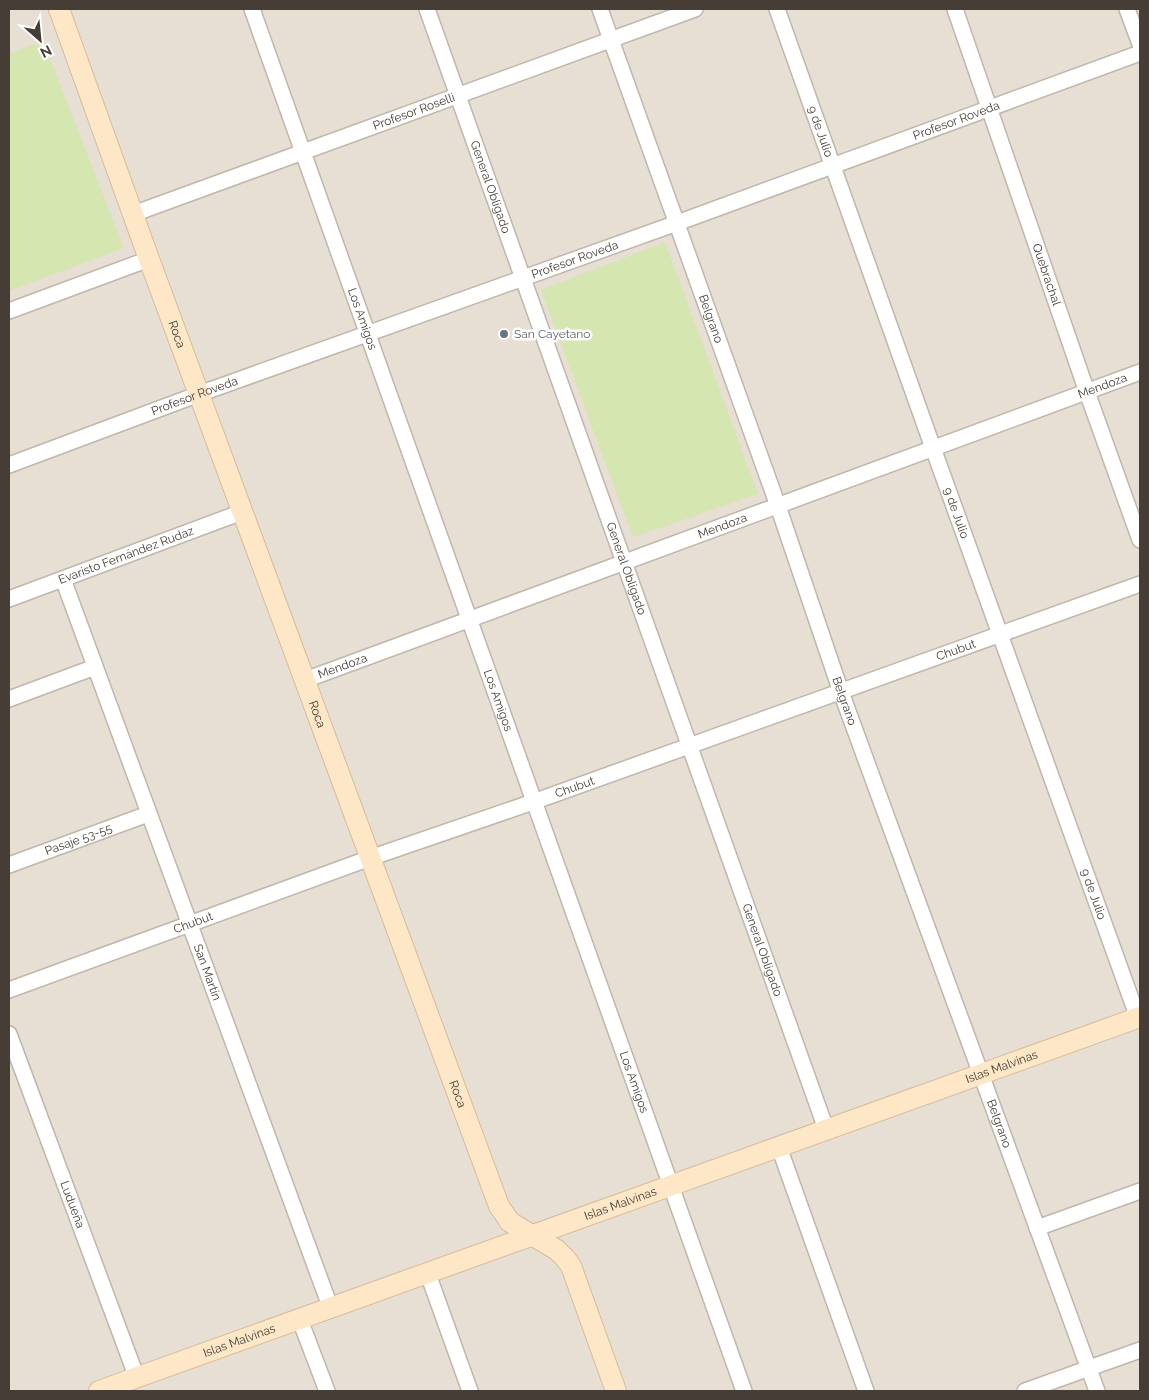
<svg xmlns="http://www.w3.org/2000/svg" width="1149" height="1400" viewBox="0 0 1149 1400" font-family="Raleway,sans-serif">
<style>
.residential{fill:#e7ded4}
.green{fill:#d6e6b0}
.lines{fill:none;stroke-linecap:round;stroke-linejoin:round}
.street-casing{stroke:#c1b6ac;stroke-width:18}
.secondary-casing{stroke:#d5bc99;stroke-width:22}
.street{stroke:#fff;stroke-width:15}
.secondary{stroke:#fde7c6;stroke-width:20}
.worship-dot{fill:#6b7280;stroke:#fff;stroke-width:2}
.labels{text-anchor:middle;stroke-width:5;stroke-linejoin:round;paint-order:stroke}
.street-label{font-size:12px;fill:#453d36;stroke:#fff}
.worship-label{font-size:12px;fill:#5b616d;stroke:#fff;text-anchor:start}
</style>
<rect width="100%" height="100%" fill="#f3ede6"/>
<rect class="residential" x="9" y="9" width="1131" height="1382"/>
<g class="green">
<path d="M43 41 124 248 9 291V53Z"/>
<path d="M665 242 758 494 633 537 541 290Z"/>
</g>
<g class="lines">
<defs>
<g id="street">
<path id="s1" d="M252 9 744 1391"/>
<path id="s2" d="M427 9 826 1129"/>
<path id="s3" d="M600 9 778 506 841 692 1097 1391"/>
<path id="s4" d="M777 9 933 448 1138 1018"/>
<path id="s5" d="M955 9 1087 392 1140 540"/>
<path d="M1127 9 1140 44"/>
<path id="s6" d="M133 214 695 9"/>
<path d="M9 311 149 259"/>
<path id="s7" d="M9 465 199 394 677 223 1140 53"/>
<path id="s8" d="M63 579 331 1309"/>
<path id="s9" d="M9 599 242 512"/>
<path id="s10" d="M305 680 1140 372"/>
<path d="M9 699 95 667"/>
<path id="s11" d="M9 865 148 814"/>
<path id="s12" d="M9 990 370 858 533 802 1140 584"/>
<path id="s13" d="M9 1034 137 1378"/>
<path d="M779 1147 866 1391"/>
<path d="M1037 1228 1140 1191"/>
<path d="M428 1274 470 1391"/>
<path d="M300 1320 327 1391"/>
<path d="M1025 1391 1140 1350"/>
</g>
<g id="secondary">
<path id="s14" d="M59 9 149 259 499 1206 510 1222 557 1250 565 1258 571 1266 616 1391"/>
<path id="s15" d="M99 1391 1140 1017"/>
</g>
</defs>
<use href="#street" class="street-casing"/>
<use href="#secondary" class="secondary-casing"/>
<use href="#street" class="street"/>
<use href="#secondary" class="secondary"/>
</g>
<circle class="worship-dot" cx="504" cy="334" r="5"/>
<g class="labels">
<g class="street-label">
<text dy="4" stroke="none"><textPath href="#s6" startOffset="299">Profesor Roselli</textPath></text>
<text dy="4" stroke="none"><textPath href="#s7" startOffset="1008">Profesor Roveda</textPath></text>
<text dy="4" stroke="none"><textPath href="#s4" startOffset="130">9 de Julio</textPath></text>
<text dy="4" stroke="none"><textPath href="#s2" startOffset="189">General Obligado</textPath></text>
<text dy="4" stroke="none"><textPath href="#s7" startOffset="602">Profesor Roveda</textPath></text>
<text dy="4" stroke="none"><textPath href="#s5" startOffset="281">Quebrachal</textPath></text>
<text dy="4" stroke="none"><textPath href="#s1" startOffset="329">Los Amigos</textPath></text>
<text dy="4" stroke="none"><textPath href="#s3" startOffset="329">Belgrano</textPath></text>
<text dy="4" stroke="none"><textPath href="#s14" startOffset="346">Roca</textPath></text>
<text dy="4" stroke="none"><textPath href="#s10" startOffset="850">Mendoza</textPath></text>
<text dy="4" stroke="none"><textPath href="#s7" startOffset="198">Profesor Roveda</textPath></text>
<text dy="4" stroke="none"><textPath href="#s4" startOffset="535">9 de Julio</textPath></text>
<text dy="4" stroke="none"><textPath href="#s10" startOffset="445">Mendoza</textPath></text>
<text dy="4" stroke="none"><textPath href="#s9" startOffset="125">Evaristo Fernández Rudaz</textPath></text>
<text dy="4" stroke="none"><textPath href="#s2" startOffset="594">General Obligado</textPath></text>
<text dy="4" stroke="none"><textPath href="#s12" startOffset="1006">Chubut</textPath></text>
<text dy="4" stroke="none"><textPath href="#s10" startOffset="40">Mendoza</textPath></text>
<text dy="4" stroke="none"><textPath href="#s1" startOffset="734">Los Amigos</textPath></text>
<text dy="4" stroke="none"><textPath href="#s3" startOffset="734">Belgrano</textPath></text>
<text dy="4" stroke="none"><textPath href="#s14" startOffset="751">Roca</textPath></text>
<text dy="4" stroke="none"><textPath href="#s12" startOffset="601">Chubut</textPath></text>
<text dy="4" stroke="none"><textPath href="#s11" startOffset="74">Pasaje 53-55</textPath></text>
<text dy="4" stroke="none"><textPath href="#s4" startOffset="940">9 de Julio</textPath></text>
<text dy="4" stroke="none"><textPath href="#s12" startOffset="196">Chubut</textPath></text>
<text dy="4" stroke="none"><textPath href="#s2" startOffset="999">General Obligado</textPath></text>
<text dy="4" stroke="none"><textPath href="#s8" startOffset="419">San Martín</textPath></text>
<text dy="4" stroke="none"><textPath href="#s15" startOffset="959">Islas Malvinas</textPath></text>
<text dy="4" stroke="none"><textPath href="#s1" startOffset="1139">Los Amigos</textPath></text>
<text dy="4" stroke="none"><textPath href="#s14" startOffset="1156">Roca</textPath></text>
<text dy="4" stroke="none"><textPath href="#s3" startOffset="1184">Belgrano</textPath></text>
<text dy="4" stroke="none"><textPath href="#s15" startOffset="554">Islas Malvinas</textPath></text>
<text dy="4" stroke="none"><textPath href="#s13" startOffset="182">Ludueña</textPath></text>
<text dy="4" stroke="none"><textPath href="#s15" startOffset="149">Islas Malvinas</textPath></text>
</g>
<g class="worship-label">
<text x="514" y="338">San Cayetano</text>
</g>
</g>
<rect width="1149" height="1400" fill="none" stroke="#453d36" stroke-width="20"/>
<g transform="translate(40 40) rotate(153)" stroke="#ffffff" stroke-width="4" paint-order="stroke">
<path d="M0-4L9 19L0 12L-9 19Z" fill="#453d36"/>
<text y="-8" font-size="14" font-weight="bold" text-anchor="middle" fill="#453d36">N</text>
</g>
</svg>
